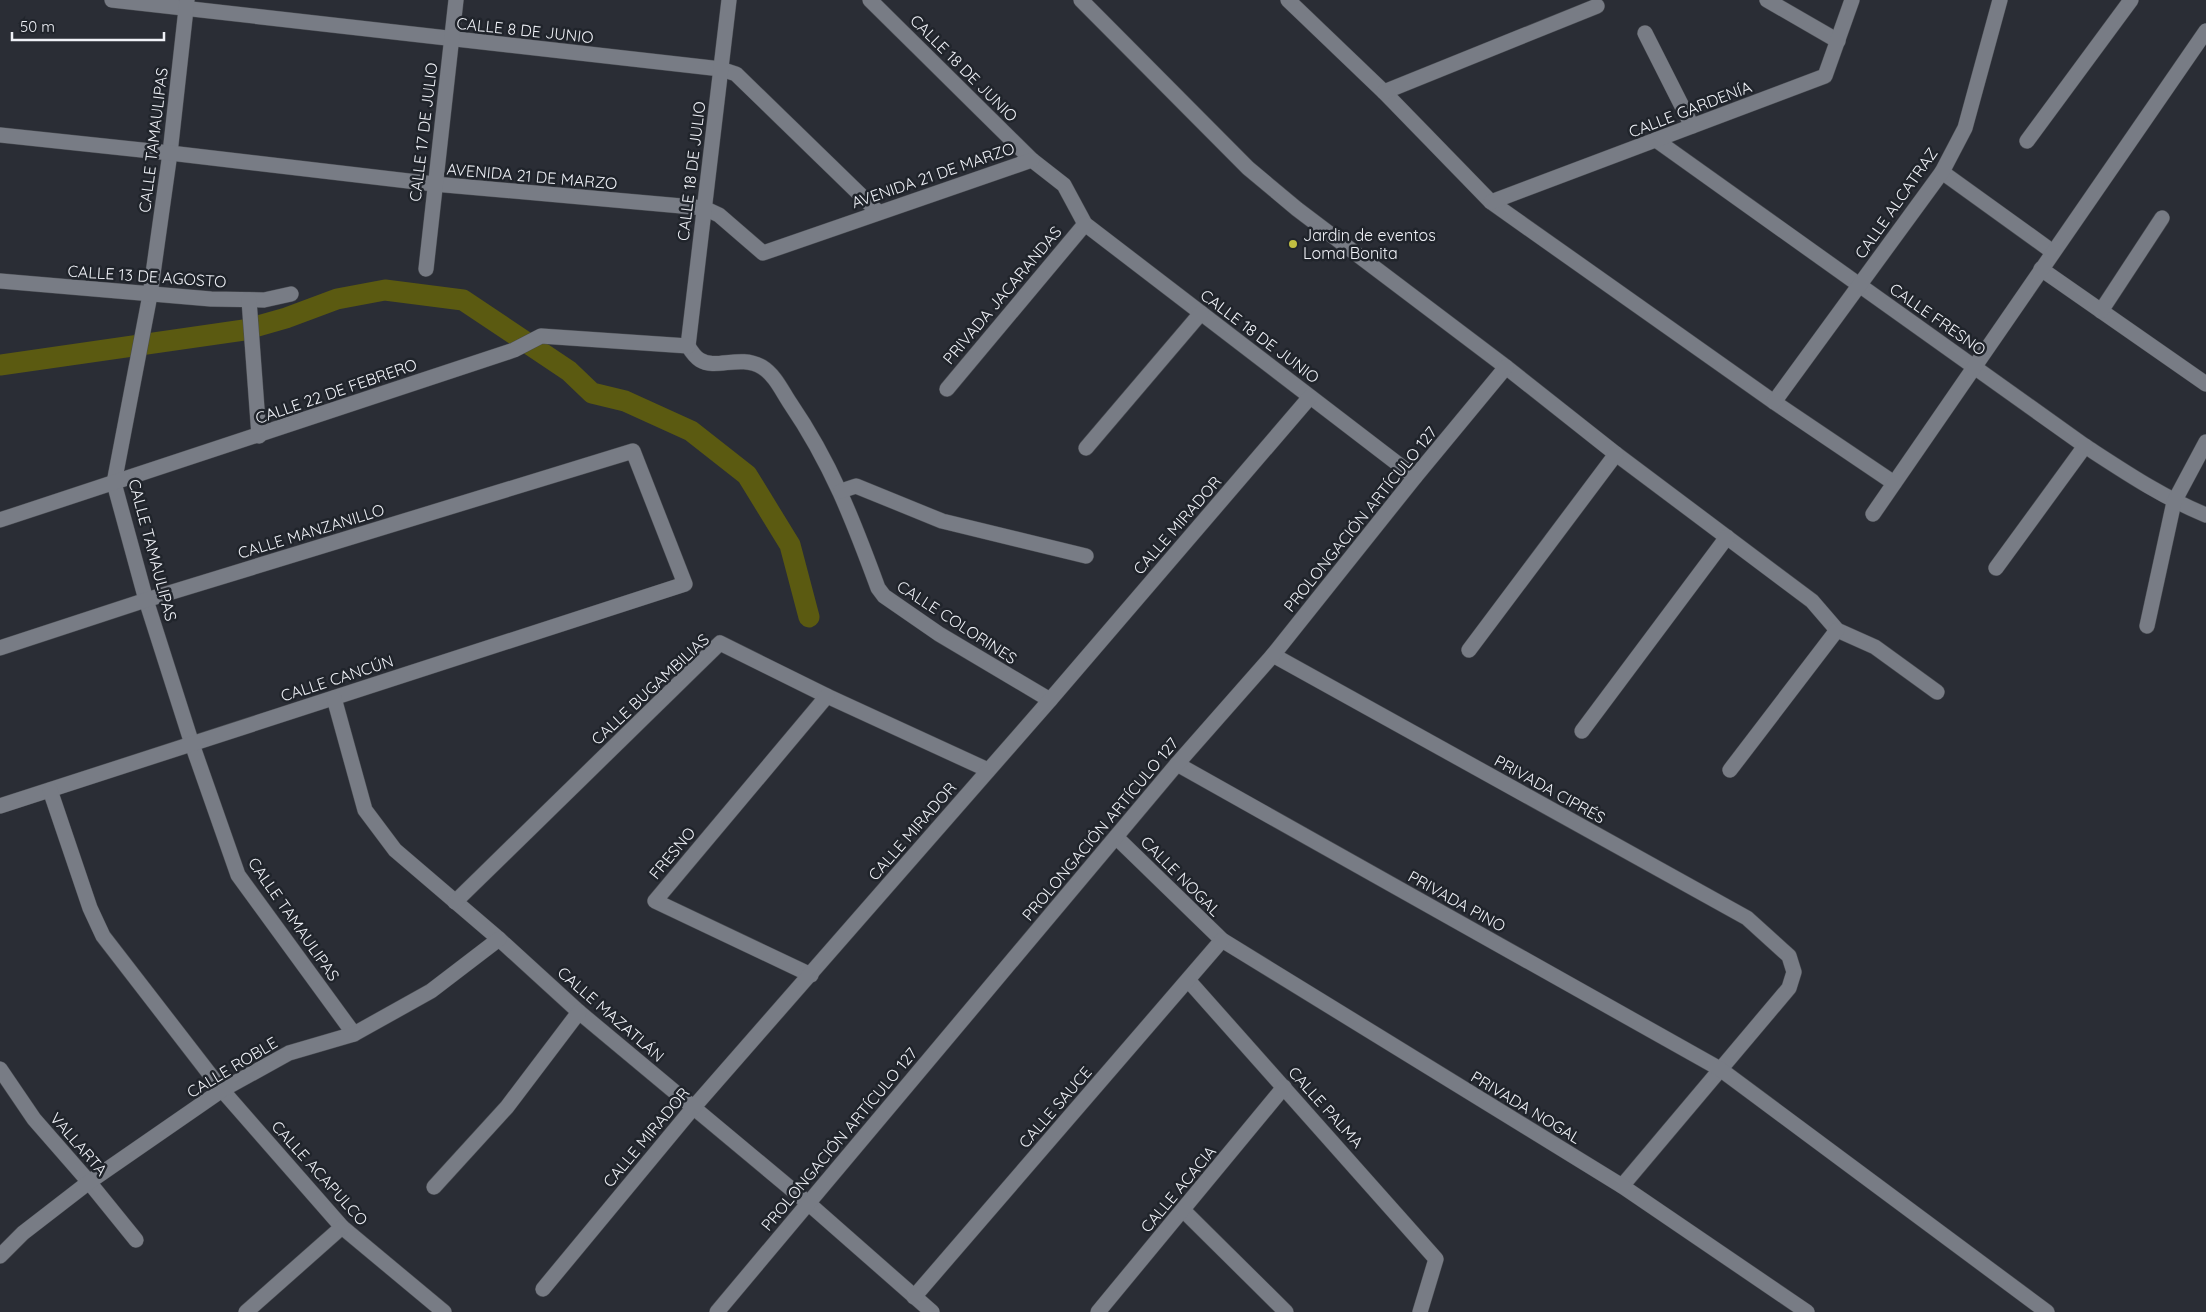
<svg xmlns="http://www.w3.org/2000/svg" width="2206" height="1312" viewBox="0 0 2206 1312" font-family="Quicksand,sans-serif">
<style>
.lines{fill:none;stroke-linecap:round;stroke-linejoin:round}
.canal{stroke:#5b5a11;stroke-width:21}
.street-casing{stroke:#484b51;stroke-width:16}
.street{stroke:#787c85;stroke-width:15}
.poi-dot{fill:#c0be41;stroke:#20242b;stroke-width:2}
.labels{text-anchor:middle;stroke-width:5;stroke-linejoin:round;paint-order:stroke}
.street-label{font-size:16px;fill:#eff1f7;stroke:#20242b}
.poi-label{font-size:16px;fill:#eff1f7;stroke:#20242b;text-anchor:start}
</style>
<rect width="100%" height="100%" fill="#2a2d35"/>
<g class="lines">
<path class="canal" d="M0 365 244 330 286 318 337 299 385 290 463 300 569 371 592 393 625 401 691 431 747 475 790 545 809 617"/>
<defs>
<g id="street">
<path d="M112 0 721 69 736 74 878 212"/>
<path d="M187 0 170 153 150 295 114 483 146 600 192 744 238 875 354 1034"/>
<path d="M870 0 1032 160 1064 185 1085 224 1415 477"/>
<path d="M1081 0 1248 168 1297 209 1506 367 1616 454 1812 601 1837 630 1875 647 1937 692"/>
<path d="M1288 0 1384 92 1491 202 1774 402 1894 483"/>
<path d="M1767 0 1838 41"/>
<path d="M1645 33 1692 126"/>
<path d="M1384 92 1597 6"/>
<path d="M0 135 170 153 434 184 704 208 719 215 763 253 1032 160"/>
<path d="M1656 140 2085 446C2125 472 2162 497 2206 515"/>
<path d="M2027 141 2131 0"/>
<path d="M1942 172 2053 252"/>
<path d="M1491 202 1825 76 1852 0"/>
<path d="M426 269 456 0"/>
<path d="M2041 269 2206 384"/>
<path d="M0 281 211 299 264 300 291 294"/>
<path d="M249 300 259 436"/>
<path d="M2101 311 2162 218"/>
<path d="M688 346C691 351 695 357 700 360 716 370 740 354 762 367 775 375 782 391 790 403 831 463 853 520 878 588L884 596 939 634 1050 700"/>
<path d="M688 346 729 0"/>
<path d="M947 389 1085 224"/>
<path d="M1774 402 1942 172 1965 128 2000 0"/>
<path d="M1086 448 1201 313"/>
<path d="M841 491 856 486 942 521 1086 556"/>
<path d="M1873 514 2206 31"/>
<path d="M0 520 514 350 541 336 688 346"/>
<path d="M1996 568 2085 446"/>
<path d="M2147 626 2174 502 2206 442"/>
<path d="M0 648 146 600 633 451 685 584 0 806"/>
<path d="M1469 650 1616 454"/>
<path d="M1273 655 1747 918 1789 956 1794 972 1789 988 1622 1186"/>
<path d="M334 698 365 810 395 850 499 939 579 1012 808 1203 932 1312"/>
<path d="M1582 731 1727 537"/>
<path d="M1177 764 1720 1069 2047 1312"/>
<path d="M1730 770 1837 630"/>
<path d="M50 790 90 908 103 936 222 1090 342 1227 444 1312"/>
<path d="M1116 837 1222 940 1622 1186 1807 1312"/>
<path d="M455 902 720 643 827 696 988 770"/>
<path d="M811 975 655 901 827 696"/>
<path d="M1188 980 1436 1259 1420 1312"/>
<path d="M0 1069 34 1119 89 1182 136 1240"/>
<path d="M434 1187 507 1107 579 1012"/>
<path d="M1183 1210 1286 1312"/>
<path d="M0 1256 23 1233 89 1182 222 1090 289 1053 354 1034 431 991 499 939"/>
<path d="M543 1289 693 1108 1050 700 1310 397"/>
<path d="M914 1297 1222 940"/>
<path d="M246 1312 342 1227"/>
<path d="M717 1312 1177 764 1273 655 1415 477 1506 367"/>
<path d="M1098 1312 1284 1087"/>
</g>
</defs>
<use href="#street" class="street-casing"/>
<use href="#street" class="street"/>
</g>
<circle class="poi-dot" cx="1293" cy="244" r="5"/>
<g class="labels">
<g class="street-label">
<text transform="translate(525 30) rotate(6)" y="6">CALLE 8 DE JUNIO</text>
<text transform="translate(964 68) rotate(45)" y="6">CALLE 18 DE JUNIO</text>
<text transform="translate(1690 109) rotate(-21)" y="6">CALLE GARDENÍA</text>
<text transform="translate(423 132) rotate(-83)" y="6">CALLE 17 DE JULIO</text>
<text transform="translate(153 140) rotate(-83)" y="6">CALLE TAMAULIPAS</text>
<text transform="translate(691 171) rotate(-83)" y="6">CALLE 18 DE JULIO</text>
<text transform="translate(933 175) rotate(-19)" y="6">AVENIDA 21 DE MARZO</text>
<text transform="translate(532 176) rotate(5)" y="6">AVENIDA 21 DE MARZO</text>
<text transform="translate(1896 203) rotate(-55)" y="6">CALLE ALCATRAZ</text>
<text transform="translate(147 276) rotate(4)" y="6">CALLE 13 DE AGOSTO</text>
<text transform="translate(1002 295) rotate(-50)" y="6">PRIVADA JACARANDAS</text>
<text transform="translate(1938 319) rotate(35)" y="6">CALLE FRESNO</text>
<text transform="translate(1260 336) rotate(37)" y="6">CALLE 18 DE JUNIO</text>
<text transform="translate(336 391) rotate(-19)" y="6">CALLE 22 DE FEBRERO</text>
<text transform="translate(1360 519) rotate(-51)" y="6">PROLONGACIÓN ARTÍCULO 127</text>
<text transform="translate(1177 525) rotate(-49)" y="6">CALLE MIRADOR</text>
<text transform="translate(311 531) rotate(-17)" y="6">CALLE MANZANILLO</text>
<text transform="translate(153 550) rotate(75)" y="6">CALLE TAMAULIPAS</text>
<text transform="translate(957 622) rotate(33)" y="6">CALLE COLORINES</text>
<text transform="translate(337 678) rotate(-18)" y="6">CALLE CANCÚN</text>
<text transform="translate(650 689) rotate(-43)" y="6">CALLE BUGAMBILIAS</text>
<text transform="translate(1550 789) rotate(29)" y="6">PRIVADA CIPRÉS</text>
<text transform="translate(1100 829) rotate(-50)" y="6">PROLONGACIÓN ARTÍCULO 127</text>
<text transform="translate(912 831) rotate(-49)" y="6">CALLE MIRADOR</text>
<text transform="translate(672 853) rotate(-50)" y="6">FRESNO</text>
<text transform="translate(1181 876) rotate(45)" y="6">CALLE NOGAL</text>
<text transform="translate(1457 901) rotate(29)" y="6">PRIVADA PINO</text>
<text transform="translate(294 919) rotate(55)" y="6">CALLE TAMAULIPAS</text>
<text transform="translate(611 1014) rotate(41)" y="6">CALLE MAZATLÁN</text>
<text transform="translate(232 1067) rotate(-31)" y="6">CALLE ROBLE</text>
<text transform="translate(1055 1107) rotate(-49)" y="6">CALLE SAUCE</text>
<text transform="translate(1326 1107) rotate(48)" y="6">CALLE PALMA</text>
<text transform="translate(1526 1107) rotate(31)" y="6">PRIVADA NOGAL</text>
<text transform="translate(646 1137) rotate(-50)" y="6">CALLE MIRADOR</text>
<text transform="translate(839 1139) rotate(-50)" y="6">PROLONGACIÓN ARTÍCULO 127</text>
<text transform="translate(79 1144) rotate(49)" y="6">VALLARTA</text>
<text transform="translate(320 1173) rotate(48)" y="6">CALLE ACAPULCO</text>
<text transform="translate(1178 1189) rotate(-50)" y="6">CALLE ACACIA</text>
</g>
<g class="poi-label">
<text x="1303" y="241">Jardin de eventos<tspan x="1303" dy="18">Loma Bonita</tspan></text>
</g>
</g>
<path d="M12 32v8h152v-8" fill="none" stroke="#eff1f7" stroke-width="2.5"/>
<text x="20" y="32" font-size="15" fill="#eff1f7" stroke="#20242b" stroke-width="4" paint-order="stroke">50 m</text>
</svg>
